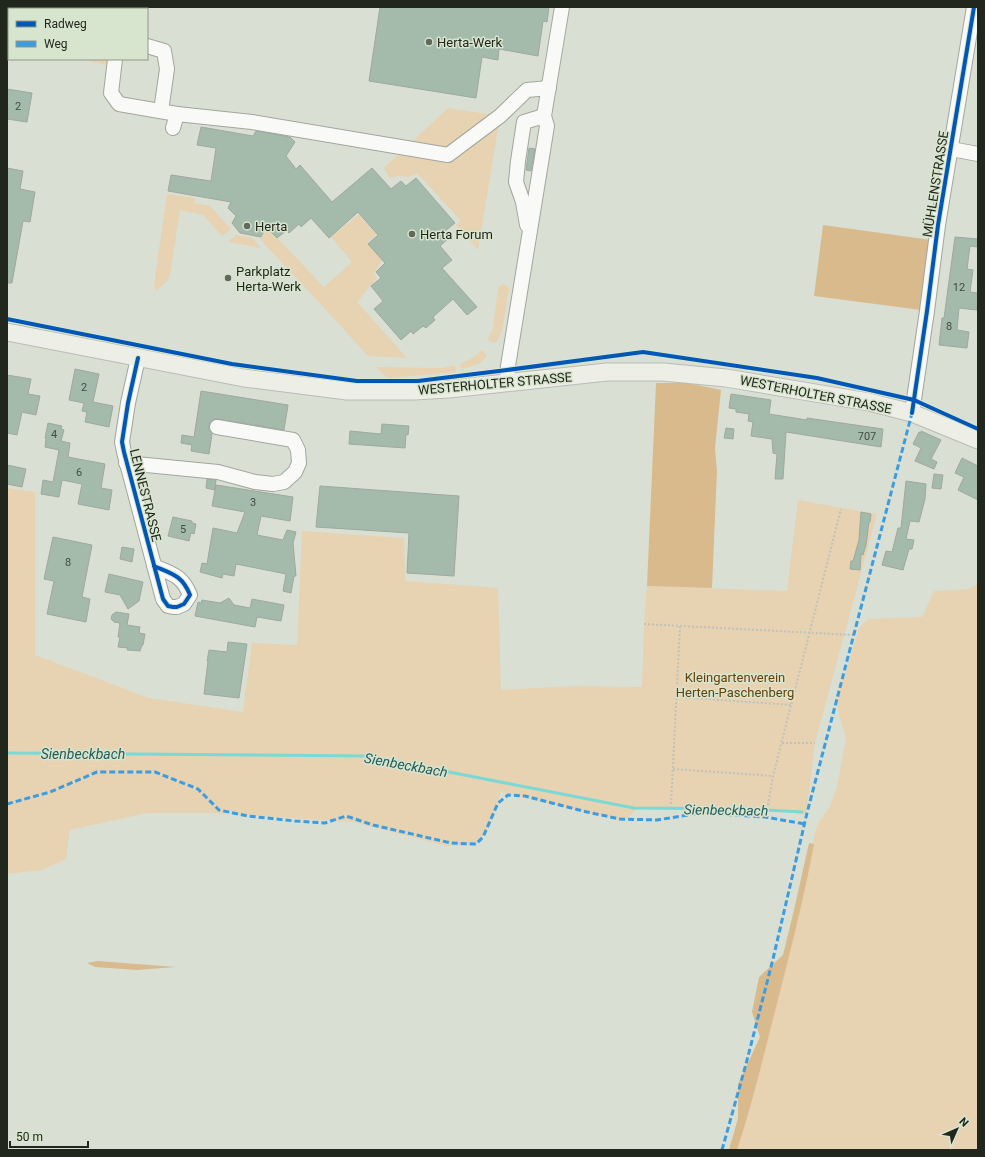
<svg xmlns="http://www.w3.org/2000/svg" width="985" height="1157" viewBox="0 0 985 1157" font-family="Roboto,sans-serif">
<style>
.green{fill:#e7d2b2}
.forest{fill:#d8ba8d}
.lines{fill:none;stroke-linecap:round;stroke-linejoin:round}
.stream{stroke:#7ad9d4;stroke-width:3}
.building{fill:#a4baab;stroke:#a0a89f}
.minor-casing{stroke:#a1a69d;stroke-width:16}
.major-casing{stroke:#b9bcb6;stroke-width:19}
.path{stroke:#bfc2bd;stroke-width:2;stroke-dasharray:2 2;stroke-linecap:butt}
.minor{stroke:#f9faf8;stroke-width:14}
.major{stroke:#edeee6;stroke-width:17}
.quiet{stroke:#3c9ce0;stroke-width:3;stroke-dasharray:6 3;stroke-linecap:butt}
.cycleway-casing{stroke:#d8e5ce;stroke-width:6}
.cycleway{stroke:#0057b8;stroke-width:4}
.poi-dot{fill:#62685d;stroke:#d8e5ce;stroke-width:1.5}
.labels{text-anchor:middle;stroke-width:3;stroke-linejoin:round;paint-order:stroke}
.number-label{font-size:11px;fill:#424c41}
.poi-label{font-size:13px;fill:#22271e;stroke:#d8e5ce;text-anchor:start}
.street-label{font-size:13px;fill:#22271e;stroke:#d8e5ce}
.park-label{font-size:13px;fill:#694007;stroke:#d8e5ce}
.water-label{font-size:14px;font-style:italic;fill:#245b5b;stroke:#d8e5ce}
</style>
<rect width="100%" height="100%" fill="#d9e0d3"/>
<g class="green">
<path d="M69 7H117V9H68Z"/>
<path d="M81 59H110L109 66Z"/>
<path d="M448 108 500 116 478 250 456 225 461 221 417 173 409 177 398 176 390 178 384 168Z"/>
<path d="M167 194 195 198 194 203 210 206 231 229 222 236 203 215 180 210 170 275 168 280 156 291 154 284Z"/>
<path d="M359 214 376 234 367 243 382 260 374 273 377 278 369 287 357 302 407 358 368 356 339 324 260 239 267 230 278 239 324 287 352 262 331 237Z"/>
<path d="M236 235 252 238 261 248 228 242Z"/>
<path d="M504 284 507 286 509 288 502 331 497 342 493 343 489 341 488 339 493 329 498 287Z"/>
<path d="M483 350 487 356 479 364 461 369 460 364 472 358Z"/>
<path d="M455 365 456 372 391 378 385 376 376 367 443 368Z"/>
<path d="M7 488 35 492V655L149 698 243 712 252 643 297 645 302 531 404 538 405 581 498 588 501 690 573 686 642 687 644 624 647 586 787 591 798 500 877 514 815 743 806 815 765 809 638 808 624 821 502 792V789L490 825 476 846H446L353 822 215 813H147L70 830 66 859 42 870 7 874Z"/>
<path d="M978 584V1150H734L765 1043 817 825 829 808 837 787 846 738 836 703 859 628 868 619 922 617 934 591 968 589Z"/>
</g>
<g class="forest">
<path d="M823 225 931 240 921 310 814 296Z"/>
<path d="M656 383H687L721 390 715 448 717 471 712 588 647 586Z"/>
<path d="M809 843 814 844C803 903 788 961 773 1019 762 1063 751 1107 737 1150H729L738 1118V1084L760 1037 752 1012 759 977 783 955 794 910Z"/>
<path d="M98 961 176 967 137 970 95 967 87 963Z"/>
</g>
<g class="lines">
<path class="stream" d="M7 753 367 756 634 808 749 809 802 812"/>
</g>
<g class="building">
<path d="M380 7H549L547 22 543 21 538 56 499 49 498 60 482 57 476 98 369 81Z"/>
<path d="M7 89 32 93 27 122 7 119Z"/>
<path d="M201 127 253 136 256 131 290 137 295 142 286 156 296 169 300 165 332 202 372 168 391 189 401 181 406 186 416 178 455 223 445 231 450 237 440 246 452 260 442 268 477 307 467 315 453 299 433 317 435 320 426 328 423 326 413 334 411 331 401 340 374 309 383 301 371 286 381 278 376 272 385 263 368 244 378 235 358 212 329 238 311 218 301 227 299 224 289 233 287 230 277 238 266 227 261 237 240 233 232 223 236 216 228 208 231 202 168 191 171 175 211 181 216 148 197 145Z"/>
<path d="M529 148 535 149 531 171 526 170Z"/>
<path d="M7 168 23 171 20 189 35 192 30 222 23 221 12 283H7Z"/>
<path d="M955 237 978 239V247L970 246 967 269 973 270 970 292 978 293 977 310 959 308 957 330 969 332 967 348 939 345 942 318H944Z"/>
<path d="M75 369 99 374 93 402 113 406 109 427 85 422 87 412 82 411 84 403 69 400Z"/>
<path d="M7 375 31 379 28 394 40 396 36 415 22 412 17 435 7 433Z"/>
<path d="M201 391 288 405 284 430 218 419H214L210 422 209 426V430L212 434 209 454 191 451 192 445 181 443 182 435 194 437Z"/>
<path d="M731 394 771 400 769 414 807 420V418L883 429 881 447 786 432 783 479H775L777 454 773 453 772 439 751 436 753 422 748 421 749 414 736 412V409L729 408Z"/>
<path d="M48 423 62 426 61 429 64 430 61 441 70 443 68 457 105 464 101 488 112 490 109 510 78 504 82 484 62 480 59 497 41 494 43 480 53 482 59 450 45 447 46 439 45 438Z"/>
<path d="M382 424 409 426 408 435 406 434 405 448 349 444 350 431 381 434Z"/>
<path d="M726 428 734 429 733 439 724 438Z"/>
<path d="M921 431 941 440 931 459 937 462 934 469 915 461 921 448 913 444 919 432 921 433Z"/>
<path d="M962 458 978 466V500L958 490 964 477 955 473Z"/>
<path d="M7 465 26 469 22 487 7 484Z"/>
<path d="M934 474 943 475 941 489 932 488Z"/>
<path d="M207 479 216 480 215 490 206 488Z"/>
<path d="M906 481 926 484 925 499 919 522 910 521 906 539 914 540 912 549H909L903 570 882 565 886 551 892 552 898 528H901Z"/>
<path d="M216 485 293 497 290 521 261 516 257 535 283 540 287 530 296 532 293 543 296 576H294L291 593 283 591 286 574 236 564 234 576 223 574 222 578 200 572 202 563 207 564 213 528 237 533 245 512 212 506Z"/>
<path d="M320 486 459 496 454 576 407 573 409 533 316 527Z"/>
<path d="M861 512 871 514 870 522H869L866 545 863 555 861 554 860 570 850 569 851 561H853L859 540Z"/>
<path d="M173 517 192 521V523L196 524 194 534 191 533 189 541 168 536Z"/>
<path d="M53 537 92 545 82 597 90 599 86 622 47 614 54 581 44 579Z"/>
<path d="M122 547 134 549 132 562 120 559Z"/>
<path d="M109 574 143 582 139 601 128 609 120 595 105 592Z"/>
<path d="M229 598 234 605 250 608 252 599 284 605 281 621 257 617 255 627 195 616 198 602 201 603 202 600 220 603Z"/>
<path d="M116 612 129 614 127 625 140 627 139 633 145 634 143 645H142L140 651 127 650 128 648 118 647 120 637H118L120 623 114 622 111 619 112 615Z"/>
<path d="M228 642 247 644 239 698 204 694 208 661H207L209 650 227 652Z"/>
</g>
<g class="lines">
<defs>
<g id="minor">
<path d="M35 7 36 9"/>
<path d="M147 46 164 51 167 69 161 111"/>
<path d="M115 59 111 93 119 104 177 114"/>
<path d="M173 128 177 114 252 122 448 155 500 116 527 90 549 88"/>
<path d="M951 149 978 154"/>
<path d="M527 225 523 202 516 182 518 161 524 122 544 116"/>
<path d="M138 358 128 403 122 442 124 452 163 599 168 606 173 607H177L184 604 190 595C182 575 172 574 154 566"/>
<path d="M507 383 508 366 547 126 544 116 562 7"/>
<path d="M912 413 927 311 938 225 974 7"/>
<path d="M126 463 218 472 255 482 273 484 284 482 295 472 299 463 298 450 293 440 217 427"/>
</g>
<path id="major" d="M7 332 244 378 347 391H414L449 389 607 372H663L726 378 869 402 912 413 978 440"/>
</defs>
<use href="#minor" class="minor-casing"/>
<use href="#major" class="major-casing"/>
<g class="path">
<path d="M644 624 853 635"/>
<path d="M677 697 792 705"/>
<path d="M782 743H815"/>
<path d="M673 769 773 776"/>
<path d="M671 804 680 626"/>
<path d="M768 805 773 776 841 509"/>
</g>
<use href="#minor" class="minor"/>
<use href="#major" class="major"/>
<g class="quiet">
<path d="M7 804 50 792 97 772H155L198 789 219 810 248 816 295 821 325 823 346 816 373 825 451 843 476 844 483 837 498 803 508 795 525 796 587 812 620 819 657 820 700 813 765 817 805 824"/>
<path d="M722 1150 746 1064 773 959 807 813 912 413"/>
</g>
<defs>
<g id="cycleway">
<path d="M7 319 232 364 357 381H418L507 370 643 352 817 378 914 400 978 429"/>
<path d="M138 358 128 403 122 442 124 452 163 599 168 606 173 607H177L184 604 190 595C182 575 172 574 154 566"/>
<path d="M912 413 927 311 938 225 974 7"/>
</g>
</defs>
<use href="#cycleway" class="cycleway-casing"/>
<use href="#cycleway" class="cycleway"/>
</g>
<g class="poi-dot">
<circle cx="429" cy="42" r="4"/>
<circle cx="247" cy="226" r="4"/>
<circle cx="412" cy="234" r="4"/>
<circle cx="228" cy="278" r="4"/>
</g>
<g class="labels">
<g class="number-label">
<text x="18" y="110">2</text>
<text x="959" y="291">12</text>
<text x="949" y="330">8</text>
<text x="84" y="391">2</text>
<text x="54" y="438">4</text>
<text x="867" y="440">707</text>
<text x="79" y="476">6</text>
<text x="253" y="506">3</text>
<text x="183" y="533">5</text>
<text x="68" y="566">8</text>
</g>
<g class="poi-label">
<text x="437" y="47">Herta-Werk</text>
<text x="255" y="231">Herta</text>
<text x="420" y="239">Herta Forum</text>
<text x="236" y="276">Parkplatz<tspan x="236" dy="15">Herta-Werk</tspan></text>
</g>
<g class="street-label">
<text transform="translate(935 184) rotate(-81)" y="5">MÜHLENSTRASSE</text>
<text transform="translate(495 383) rotate(-5)" y="5">WESTERHOLTER STRASSE</text>
<text transform="translate(816 394) rotate(11)" y="5">WESTERHOLTER STRASSE</text>
<text transform="translate(146 495) rotate(76)" y="5">LENNESTRASSE</text>
</g>
<g class="park-label">
<text x="735" y="682">Kleingartenverein<tspan x="735" dy="15">Herten-Paschenberg</tspan></text>
</g>
<g class="water-label">
<text x="83" y="759">Sienbeckbach</text>
<text transform="translate(406 765) rotate(10)" y="5">Sienbeckbach</text>
<text transform="translate(726 810) rotate(1)" y="5">Sienbeckbach</text>
</g>
</g>
<rect width="985" height="1157" fill="none" stroke="#22271e" stroke-width="16"/>
<rect x="8" y="8" width="140" height="52" fill="#d8e5ce" stroke="#8f9988"/>
<rect x="16" y="21" width="20" height="6" fill="#0057b8" stroke="#8f9988"/>
<text x="44" y="28" font-size="12" fill="#22271e">Radweg</text>
<rect x="16" y="41" width="20" height="6" fill="#3c9ce0" stroke="#8f9988"/>
<text x="44" y="48" font-size="12" fill="#22271e">Weg</text>
<g transform="translate(957 1129) rotate(45)" stroke="#d8e5ce" stroke-width="3" paint-order="stroke">
<path d="M0-3L7 15L0 10L-7 15Z" fill="#22271e"/>
<text y="-6" font-size="11" font-weight="bold" text-anchor="middle" fill="#22271e">N</text>
</g>
<path d="M10 1141v6h78v-6" fill="none" stroke="#22271e" stroke-width="2"/>
<text x="16" y="1141" font-size="12" fill="#22271e" stroke="#d8e5ce" stroke-width="3" paint-order="stroke">50 m</text>
</svg>
